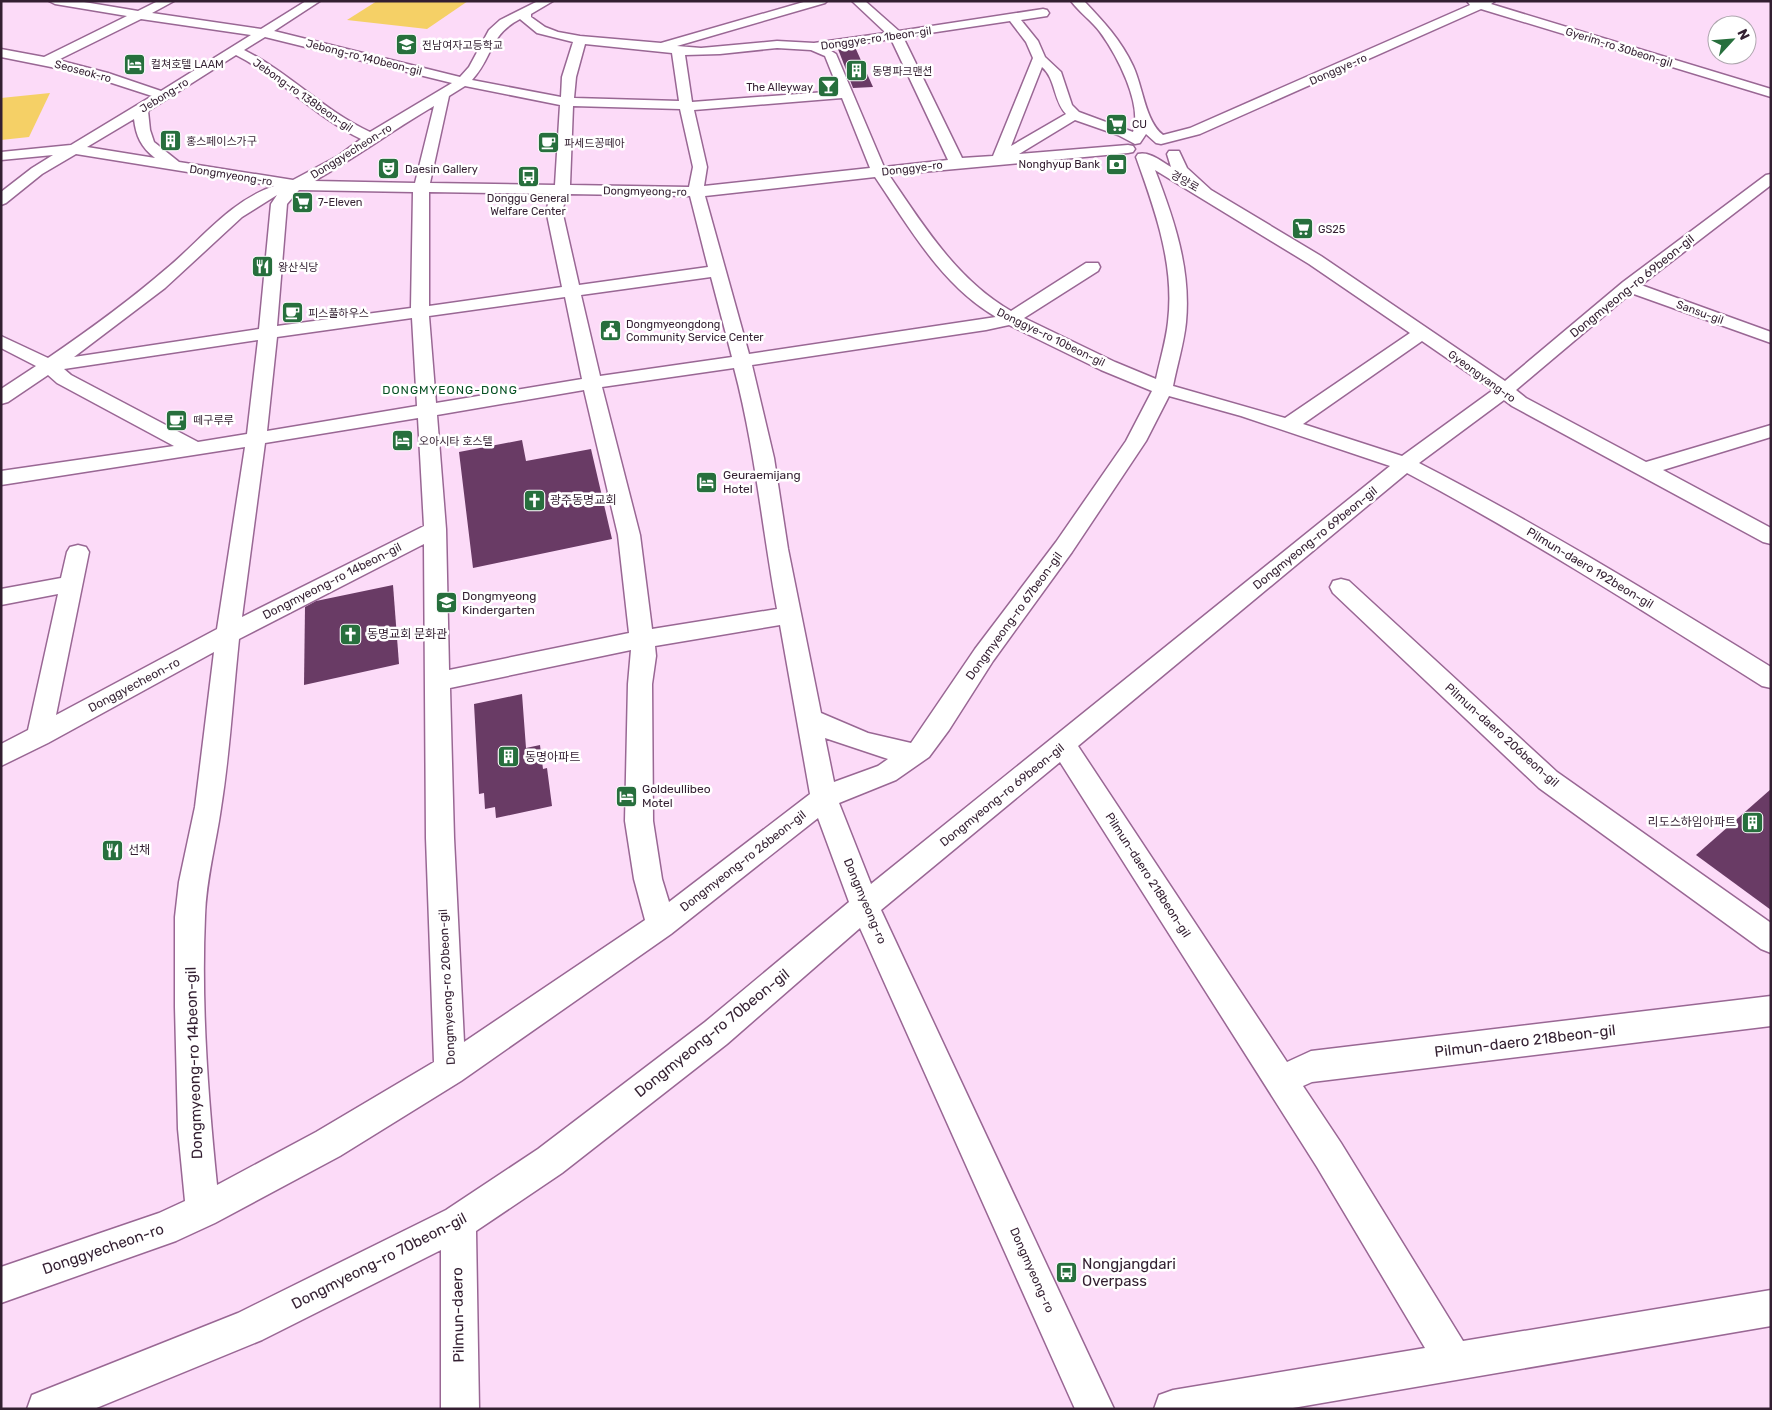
<svg xmlns="http://www.w3.org/2000/svg" width="1772" height="1410" viewBox="0 0 1772 1410" font-family="Rubik,'Noto Sans KR',sans-serif">
<style>
.green{fill:#f5d066}
.building{fill:#693b65}
.lines{fill:none;stroke-linecap:round;stroke-linejoin:round}
.minor-casing{stroke:#996794;stroke-width:3}
.minor{fill:#fff;fill-rule:evenodd}
.labels{text-anchor:middle;stroke-width:5;stroke-linejoin:round;paint-order:stroke}
.far-street-label{font-size:11px;fill:#331f31;stroke:#fff}
.far-poi-label{font-size:11px;fill:#331f31;stroke:#fff;text-anchor:start}
.street-label{font-size:12px;fill:#331f31;stroke:#fff}
.far-quarter-label{font-size:12px;letter-spacing:1px;fill:#065023;stroke:#fff}
.poi-label{font-size:12px;fill:#331f31;stroke:#fff;text-anchor:start}
.near-street-label{font-size:15px;fill:#331f31;stroke:#fff}
.near-poi-label{font-size:15px;fill:#331f31;stroke:#fff;text-anchor:start}
</style>
<rect width="100%" height="100%" fill="#fcdbf8"/>
<g class="green">
<path d="M377 1H468L427 29 347 20Z"/>
<path d="M50 93 29 137 1 140V98Z"/>
</g>
<g class="building">
<path d="M855 47 873 87 853 88 838 49Z"/>
<path d="M522 440 526 461 591 449 612 539 473 568 459 452Z"/>
<path d="M393 585 399 664 304 685 305 607 316 601Z"/>
<path d="M522 694 526 748 540 745 543 769 547 768 552 806 496 818 495 807 485 809 484 793 479 794 474 704Z"/>
<path d="M1771 789V910L1696 855Z"/>
</g>
<g class="lines">
<defs>
<g id="minor">
<path d="M49 1H78L138 11 158 1H174L152 13 261 29 306 1H320L274 31 460 77 469 67 489 30 500 20 538 1H553L531 14V17L545 27 558 32 580 36 661 43 807 1H827L825 3 677 46 701 48 777 41 814 43 886 33 852 1H865L899 31 1043 9 1047 10 1049 13 1047 16 1021 20 1038 41 1045 57 1061 72 1072 105 1079 112 1133 132C1143 105 1117 55 1100 32 1092 21 1080 13 1071 1H1084C1103 21 1121 40 1133 66 1143 87 1145 121 1163 135L1190 128 1470 5 1467 1H1495L1491 4 1771 89V97L1481 9 1200 134 1161 144 1156 143 1146 134 1140 143 1135 144 1118 135 1075 120 1019 154 1128 145 1133 146 1135 149 1133 152 1128 153 889 175C923 225 957 280 1011 311L1086 263H1098L1100 267 1098 271 1024 318 1115 362 1156 379C1160 360 1166 341 1168 322 1175 265 1155 210 1136 157L1138 154C1149 151 1161 161 1171 167L1167 154 1169 151H1179L1187 168 1211 190 1321 256 1505 381 1623 282 1766 175 1771 174V185L1641 285 1771 332V343L1631 293 1516 390 1526 398 1646 462 1771 425V437L1663 470 1771 528V544L1763 542 1512 406 1504 400 1419 463C1540 525 1655 596 1771 667V688L1762 686C1645 612 1529 538 1407 473L1078 746 1287 1062 1311 1051 1771 996V1026L1312 1082 1303 1086 1341 1143 1463 1341 1771 1290V1326L1287 1409H1154L1159 1395 1173 1390 1425 1348 1317 1167 1060 762 881 910 1114 1409H1075L860 928 727 1044 562 1173 476 1231 479 1409H441V1250L262 1340 94 1409H27L32 1395 238 1313 446 1210 538 1149 705 1022 849 902 818 818 671 934 461 1081 340 1156 215 1223 176 1241 1 1303V1267L159 1213 185 1201 178 1129 175 1007V917L179 882 195 807 214 652 48 743 1 766V744L28 730 58 594 1 605V589L61 578 67 552 70 547 78 545 86 547 89 552 56 715 217 629 245 447 1 485V471L174 446 57 383 48 375 8 402 1 404V389L36 366 1 348V336L48 358C89 330 129 301 166 269 201 240 230 201 274 186L76 154 42 174 6 203 1 205V192L32 168 53 155 1 160V152L71 145 152 96 81 73 1 57V49L44 57 127 16 55 4ZM141 19 251 35 161 91 108 73 58 60ZM520 19 537 33 573 42 562 77 561 97 472 80C494 56 488 36 520 19ZM1010 21 1026 42 1033 58 993 156 962 158 903 37ZM265 37 452 83 370 132C324 111 290 73 244 50ZM891 39 948 160 884 167 836 54 828 49ZM585 44 672 53 679 101 574 98 576 77ZM777 48 811 50 825 56 839 91 692 102 685 55 720 54ZM236 55C281 78 315 117 361 139L338 156 293 180 179 162 154 142 150 130 148 111ZM1042 67C1056 79 1053 100 1066 114L1011 146ZM465 86 560 105 555 185 430 183 449 96ZM842 98 870 168 704 186 707 167 694 110ZM434 106 415 183 314 181C355 158 393 130 434 106ZM573 106 680 109 693 167 689 187 570 185ZM134 119C136 136 141 147 155 158L87 147ZM1155 170 1309 264 1410 333 1285 418 1173 386C1177 365 1184 343 1186 322 1191 269 1174 219 1155 170ZM875 177C909 227 942 286 996 317L749 354 705 196ZM299 190 413 192 411 308 277 326 287 204ZM429 192 552 194 546 210 562 287 429 306ZM568 194 690 196 708 267 579 285 562 210ZM277 195 271 204 259 329 74 357 165 288 242 217ZM711 277 732 357 600 376 581 295ZM565 297 582 379 436 403 429 316ZM412 318 417 406 267 431 277 337ZM1009 325 1101 370 1152 391 1126 441 1056 542 975 649 911 743 868 733 821 713 788 549 774 458 752 365 986 330ZM258 340 247 434 198 442 71 375 64 369ZM1422 341 1493 390 1402 456 1303 424ZM734 368C755 447 762 528 777 609L652 629 640 535 602 387ZM584 390 618 535 629 633 449 670 446 529 437 415ZM1169 396 1241 416 1390 466 871 884 839 803 896 780 929 757 949 730 993 661 1072 552 1146 441ZM418 418 424 526 242 617 265 443ZM424 544 426 838 434 1062 316 1132 217 1185C208 1096 201 1005 205 916 206 879 216 844 221 808 230 752 233 695 239 639ZM780 625 810 794 669 902 662 879 653 821 652 684 656 656 655 646ZM631 650 628 684 625 821 634 879 645 920 464 1042 454 838 450 688ZM825 738 888 759 878 766 834 782Z"/>
<path d="M1341 579 1349 581 1557 772 1771 923V953L1761 949 1539 788 1333 593 1330 587 1333 581Z"/>
</g>
</defs>
<use href="#minor" class="minor-casing"/>
<use href="#minor" class="minor"/>
</g>
<defs>
<symbol id="school-square" viewBox="-11 -11 22 22"><rect x="-9" y="-9" width="18" height="18" rx="4" fill="#276f3d" stroke="#fff"/><path d="M0-5L7-2L0 1L-7-2ZM-4 1L0 2.5L4 1V4Q0 6-4 4Z" fill="#fff"/></symbol>
<symbol id="hotel-square" viewBox="-11 -11 22 22"><rect x="-9" y="-9" width="18" height="18" rx="4" fill="#276f3d" stroke="#fff"/><path d="M-6-4.5h1.5V1H6V5H4.5V3h-9V5H-6ZM-4 0a1.8 1.8 0 1 1 3.6 0ZM.5 0V-2.5h3Q6-2.5 6 0Z" fill="#fff"/></symbol>
<symbol id="building-square" viewBox="-11 -11 22 22"><rect x="-9" y="-9" width="18" height="18" rx="4" fill="#276f3d" stroke="#fff"/><path d="M-4-6H4V6H1V3H-1V6H-4ZM-2.5-4.3h1.7v1.8h-1.7ZM.8-4.3h1.7v1.8H.8ZM-2.5-1h1.7V.8h-1.7ZM.8-1h1.7V.8H.8Z" fill="#fff"/></symbol>
<symbol id="bar-square" viewBox="-11 -11 22 22"><rect x="-9" y="-9" width="18" height="18" rx="4" fill="#276f3d" stroke="#fff"/><path d="M-6-5H6L.8 .8V4.5H3.5V6h-7V4.5H-.8V.8Z" fill="#fff"/></symbol>
<symbol id="supermarket-square" viewBox="-11 -11 22 22"><rect x="-9" y="-9" width="18" height="18" rx="4" fill="#276f3d" stroke="#fff"/><path d="M-6-5.5h2.5l.6 2H6L4.5 2H-2.5L-4.4-4H-6ZM-1.5 3.2a1.3 1.3 0 1 0 .1 0ZM3 3.2a1.3 1.3 0 1 0 .1 0Z" fill="#fff"/></symbol>
<symbol id="cafe-square" viewBox="-11 -11 22 22"><rect x="-9" y="-9" width="18" height="18" rx="4" fill="#276f3d" stroke="#fff"/><path d="M-5.5-4.5H6V0H3Q3 3.5 0 3.5H-2.5Q-5.5 3.5-5.5 0ZM3-3.2v2h1.7v-2ZM-6 4.5H4V6H-6Z" fill="#fff"/></symbol>
<symbol id="bank-square" viewBox="-11 -11 22 22"><rect x="-9" y="-9" width="18" height="18" rx="4" fill="#276f3d" stroke="#fff"/><path d="M-6-4H6V4H-6ZM0-2.3a2.3 2.3 0 1 0 0 4.6a2.3 2.3 0 1 0 0-4.6Z" fill="#fff"/></symbol>
<symbol id="theatre-square" viewBox="-11 -11 22 22"><rect x="-9" y="-9" width="18" height="18" rx="4" fill="#276f3d" stroke="#fff"/><path d="M-5-5.5Q0-4 5-5.5V0Q5 5 0 6Q-5 5-5 0ZM-3.3-2.5H-1v1.5H-3.3ZM1-2.5H3.3v1.5H1ZM-2.8 1Q0 5.5 2.8 1Z" fill="#fff"/></symbol>
<symbol id="bus-square" viewBox="-11 -11 22 22"><rect x="-9" y="-9" width="18" height="18" rx="4" fill="#276f3d" stroke="#fff"/><path d="M-5-6H5V4H4V6H2V4H-2V6H-4V4H-5ZM-3.5-4V0h7V-4ZM-3.5 1.2v1.5H-2V1.2ZM2 1.2v1.5H3.5V1.2Z" fill="#fff"/></symbol>
<symbol id="restaurant-square" viewBox="-11 -11 22 22"><rect x="-9" y="-9" width="18" height="18" rx="4" fill="#276f3d" stroke="#fff"/><path d="M-5-6h1v4h1v-4h1v4h1v-4h1v5L-1.5 .5V6h-2V.5L-5-1ZM5-6V6H3V1.5H1.5Q1.5-4 5-6Z" fill="#fff"/></symbol>
<symbol id="civic-square" viewBox="-11 -11 22 22"><rect x="-9" y="-9" width="18" height="18" rx="4" fill="#276f3d" stroke="#fff"/><path d="M-.6-6.5H3V-4.5H.6V-3L4-1V1h2V6H-6V1h2V-1L-.6-3ZM-1.2 2.5V6h2.4V2.5Z" fill="#fff"/></symbol>
<symbol id="church-square" viewBox="-11 -11 22 22"><rect x="-9" y="-9" width="18" height="18" rx="4" fill="#276f3d" stroke="#fff"/><path d="M-1.2-6h2.4v3.5h3.3v2.4h-3.3V6h-2.4V-.1h-3.3v-2.4h3.3Z" fill="#fff"/></symbol>
</defs>
<g fill-rule="evenodd">
<use href="#school-square" x="394" y="32" width="25" height="25"/>
<use href="#hotel-square" x="122" y="52" width="25" height="25"/>
<use href="#building-square" x="844" y="58" width="25" height="25"/>
<use href="#bar-square" x="816" y="74" width="25" height="25"/>
<use href="#supermarket-square" x="1104" y="112" width="25" height="25"/>
<use href="#building-square" x="158" y="128" width="25" height="25"/>
<use href="#cafe-square" x="536" y="130" width="25" height="25"/>
<use href="#bank-square" x="1104" y="152" width="25" height="25"/>
<use href="#theatre-square" x="376" y="156" width="25" height="25"/>
<use href="#bus-square" x="516" y="164" width="25" height="25"/>
<use href="#supermarket-square" x="290" y="190" width="25" height="25"/>
<use href="#supermarket-square" x="1290" y="216" width="25" height="25"/>
<use href="#restaurant-square" x="250" y="254" width="25" height="25"/>
<use href="#cafe-square" x="280" y="300" width="25" height="25"/>
<use href="#civic-square" x="598" y="318" width="25" height="25"/>
<use href="#cafe-square" x="164" y="408" width="25" height="25"/>
<use href="#hotel-square" x="390" y="428" width="25" height="25"/>
<use href="#hotel-square" x="694" y="470" width="25" height="25"/>
<use href="#church-square" x="522" y="488" width="25" height="25"/>
<use href="#school-square" x="434" y="590" width="25" height="25"/>
<use href="#church-square" x="338" y="622" width="25" height="25"/>
<use href="#building-square" x="496" y="744" width="25" height="25"/>
<use href="#hotel-square" x="614" y="784" width="25" height="25"/>
<use href="#building-square" x="1740" y="810" width="25" height="25"/>
<use href="#restaurant-square" x="100" y="838" width="25" height="25"/>
<use href="#bus-square" x="1054" y="1260" width="25" height="25"/>
</g>
<g class="labels">
<g class="far-street-label">
<text transform="translate(876 38) rotate(-8)" y="4">Donggye-ro 1beon-gil</text>
<text transform="translate(1619 47) rotate(17)" y="4">Gyerim-ro 30beon-gil</text>
<text transform="translate(364 57) rotate(14)" y="4">Jebong-ro 140beon-gil</text>
<text transform="translate(1338 69) rotate(-24)" y="4">Donggye-ro</text>
<text transform="translate(83 71) rotate(15)" y="4">Seoseok-ro</text>
<text transform="translate(164 95) rotate(-32)" y="4">Jebong-ro</text>
<text transform="translate(303 95) rotate(35)" y="4">Jebong-ro 138beon-gil</text>
<text transform="translate(351 151) rotate(-32)" y="4">Donggyecheon-ro</text>
<text transform="translate(912 168) rotate(-7)" y="4">Donggye-ro</text>
<text transform="translate(231 175) rotate(9)" y="4">Dongmyeong-ro</text>
<text transform="translate(1185 181) rotate(30)" y="4">경양로</text>
<text transform="translate(645 191) rotate(1)" y="4">Dongmyeong-ro</text>
<text transform="translate(1700 312) rotate(20)" y="4">Sansu-gil</text>
<text transform="translate(1051 337) rotate(26)" y="4">Donggye-ro 10beon-gil</text>
<text transform="translate(1482 376) rotate(36)" y="4">Gyeongyang-ro</text>
</g>
<g class="far-poi-label">
<text x="422" y="49">전남여자고등학교</text>
<text x="151" y="68">컬쳐호텔 LAAM</text>
<text x="872" y="75">동명파크맨션</text>
<text x="813" y="91" text-anchor="end">The Alleyway</text>
<text x="1132" y="128">CU</text>
<text x="186" y="145">홍스페이스가구</text>
<text x="564" y="147">파세드꽁떼아</text>
<text x="1100" y="168" text-anchor="end">Nonghyup Bank</text>
<text x="405" y="173">Daesin Gallery</text>
<text x="528" y="202" text-anchor="middle">Donggu General<tspan x="528" dy="13">Welfare Center</tspan></text>
<text x="318" y="206">7-Eleven</text>
<text x="1318" y="233">GS25</text>
<text x="278" y="271">왕산식당</text>
<text x="308" y="317">피스풀하우스</text>
<text x="626" y="328">Dongmyeongdong<tspan x="626" dy="13">Community Service Center</tspan></text>
<text x="193" y="424">떼구루루</text>
<text x="419" y="445">오아시타 호스텔</text>
</g>
<g class="street-label">
<text transform="translate(1632 286) rotate(-39)" y="4">Dongmyeong-ro 69beon-gil</text>
<text transform="translate(1315 538) rotate(-39)" y="4">Dongmyeong-ro 69beon-gil</text>
<text transform="translate(1590 568) rotate(31)" y="4">Pilmun-daero 192beon-gil</text>
<text transform="translate(332 581) rotate(-27)" y="4">Dongmyeong-ro 14beon-gil</text>
<text transform="translate(1014 616) rotate(-54)" y="4">Dongmyeong-ro 67beon-gil</text>
<text transform="translate(134 685) rotate(-28)" y="4">Donggyecheon-ro</text>
<text transform="translate(1502 735) rotate(42)" y="4">Pilmun-daero 206beon-gil</text>
<text transform="translate(1002 795) rotate(-39)" y="4">Dongmyeong-ro 69beon-gil</text>
<text transform="translate(743 861) rotate(-38)" y="4">Dongmyeong-ro 26beon-gil</text>
<text transform="translate(1148 875) rotate(57)" y="4">Pilmun-daero 218beon-gil</text>
<text transform="translate(865 901) rotate(67)" y="4">Dongmyeong-ro</text>
<text transform="translate(447 987) rotate(-93)" y="4">Dongmyeong-ro 20beon-gil</text>
<text transform="translate(1032 1270) rotate(66)" y="4">Dongmyeong-ro</text>
</g>
<g class="far-quarter-label">
<text x="450" y="394">DONGMYEONG-DONG</text>
</g>
<g class="poi-label">
<text x="723" y="479">Geuraemijang<tspan x="723" dy="14">Hotel</tspan></text>
<text x="550" y="504">광주동명교회</text>
<text x="462" y="600">Dongmyeong<tspan x="462" dy="14">Kindergarten</tspan></text>
<text x="367" y="638">동명교회 문화관</text>
<text x="525" y="761">동명아파트</text>
<text x="642" y="793">Goldeullibeo<tspan x="642" dy="14">Motel</tspan></text>
<text x="1736" y="826" text-anchor="end">리도스하임아파트</text>
<text x="128" y="854">선채</text>
</g>
<g class="near-street-label">
<text transform="translate(712 1033) rotate(-39)" y="5">Dongmyeong-ro 70beon-gil</text>
<text transform="translate(1525 1041) rotate(-7)" y="5">Pilmun-daero 218beon-gil</text>
<text transform="translate(194 1063) rotate(-92)" y="5">Dongmyeong-ro 14beon-gil</text>
<text transform="translate(103 1249) rotate(-19)" y="5">Donggyecheon-ro</text>
<text transform="translate(379 1261) rotate(-27)" y="5">Dongmyeong-ro 70beon-gil</text>
<text transform="translate(458 1315) rotate(-91)" y="5">Pilmun-daero</text>
</g>
<g class="near-poi-label">
<text x="1082" y="1269">Nongjangdari<tspan x="1082" dy="17">Overpass</tspan></text>
</g>
</g>
<rect width="1772" height="1410" fill="none" stroke="#331f31" stroke-width="5"/>
<g transform="translate(1732 40) rotate(64)"><circle r="24" fill="#ffffff" stroke="#ada5ad"/>
<path d="M0-4L9 19L0 12L-9 19Z" fill="#276f3d"/>
<text y="-8" font-size="14" font-weight="bold" text-anchor="middle" fill="#331f31">N</text>
</g>
</svg>
